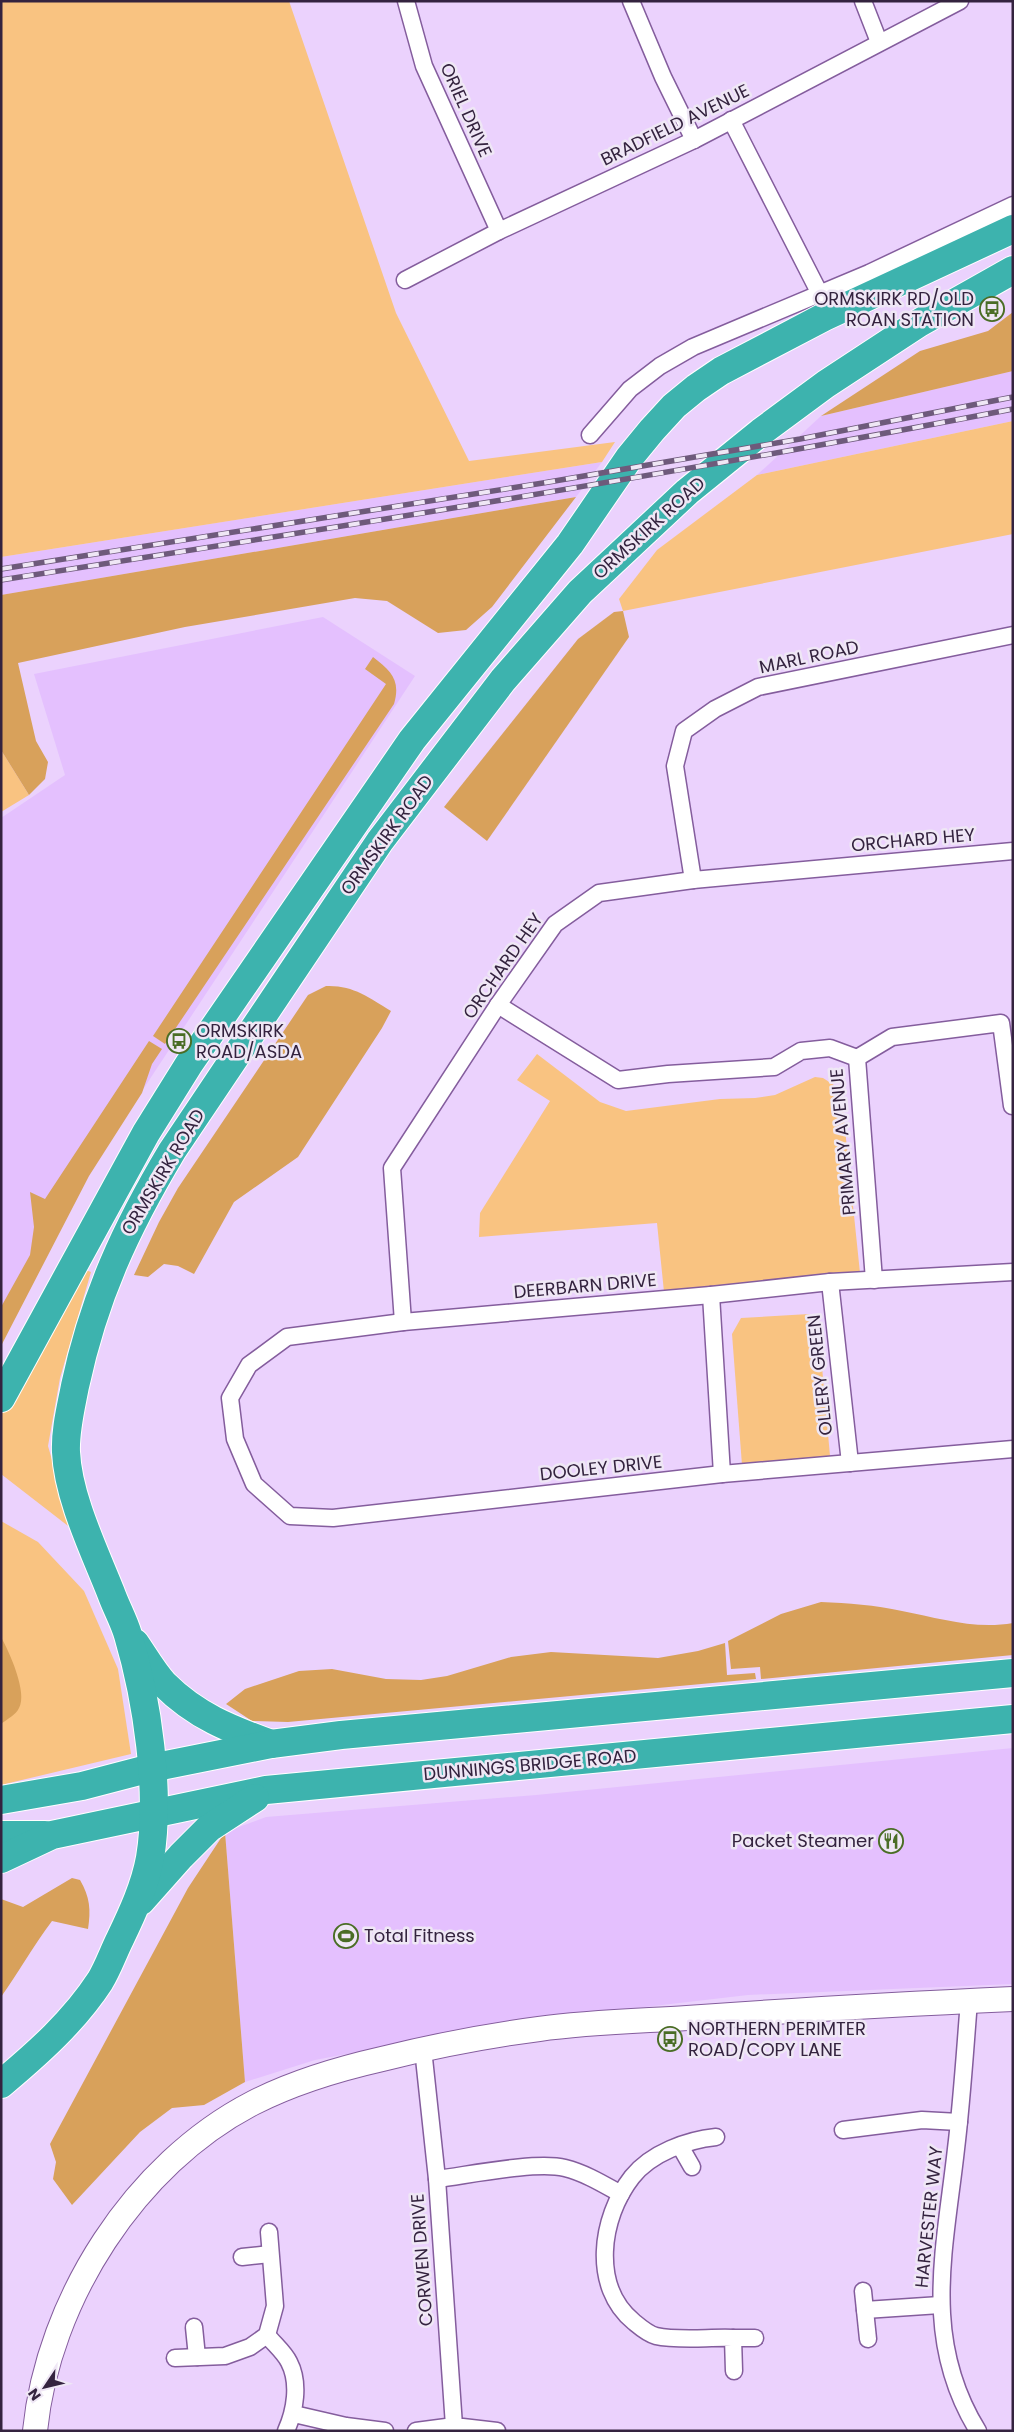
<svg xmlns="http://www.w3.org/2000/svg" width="1014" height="2432" viewBox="0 0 1014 2432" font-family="Poppins,sans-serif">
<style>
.built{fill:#e4c0fe}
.green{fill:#f9c381}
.forest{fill:#d8a15b}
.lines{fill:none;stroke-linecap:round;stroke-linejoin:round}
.street-casing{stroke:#845d9d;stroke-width:19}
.secondary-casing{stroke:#845d9d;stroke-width:26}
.highway-casing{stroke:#fff;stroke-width:30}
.street{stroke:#fff;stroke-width:16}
.secondary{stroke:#fff;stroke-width:24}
.highway{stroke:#3db3ae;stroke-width:28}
.rail-casing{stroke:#6e5a7b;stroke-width:5.5}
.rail{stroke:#efe7f5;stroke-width:4;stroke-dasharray:11;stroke-linecap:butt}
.labels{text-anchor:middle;stroke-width:5;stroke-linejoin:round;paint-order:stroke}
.street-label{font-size:18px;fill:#34233f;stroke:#efe7f5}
.poi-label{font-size:18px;fill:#34233f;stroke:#efe7f5;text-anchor:start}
</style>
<rect width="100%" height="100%" fill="#ebd2fd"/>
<g class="built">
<path d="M1013 371V421L757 475 821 416Z"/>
<path d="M602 462 576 497 1 595V557Z"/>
<path d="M323 617 415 676 42 1243 1 1320V818L65 775 34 674Z"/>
<path d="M1013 1748V1984L748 1995 516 2022 315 2060 245 2082 225 1832 266 1817 536 1795Z"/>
</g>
<g class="green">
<path d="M1 1H289L396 313 469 461 615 442 602 462 1 557Z"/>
<path d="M1013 421V534L623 611 619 599 657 550 757 475Z"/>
<path d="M1 750 29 795 1 812Z"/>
<path d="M537 1054 600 1102 626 1111 720 1099 755 1098 775 1095 815 1077 823 1078 837 1087 842 1100 860 1273 664 1292 657 1223 479 1237 480 1213 550 1101 517 1080Z"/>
<path d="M80 1268 91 1272 60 1378 48 1446 72 1529 1 1474V1411L26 1383Z"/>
<path d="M809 1314 818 1322 830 1456 750 1468 742 1465 732 1334 741 1318Z"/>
<path d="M1 1521 38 1542 84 1591 118 1669 131 1754 1 1785Z"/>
</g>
<g class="forest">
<path d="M1013 312V371L821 416 920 351 988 331Z"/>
<path d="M576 497 492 607 466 630 438 633 387 601 355 598 185 627 18 663 36 741 48 762 45 779 29 795 1 750V595Z"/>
<path d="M623 611 629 637 487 841 444 807 578 639 614 612Z"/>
<path d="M373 657C391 671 401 680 394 704L165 1044 153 1036 386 684 365 669Z"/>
<path d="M326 986C353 985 368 997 391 1011L382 1028 298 1157 234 1202 194 1274 178 1266 164 1264 148 1277 134 1275 159 1222 178 1188 308 995Z"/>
<path d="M149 1041 162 1049 152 1064 142 1093 89 1176 1 1346V1307L30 1255 34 1227 30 1192 45 1199Z"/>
<path d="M821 1602C848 1603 875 1605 902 1611 939 1618 975 1630 1013 1623V1655L761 1679 760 1667 731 1669 728 1641 781 1614Z"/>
<path d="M1 1637C9 1651 28 1693 19 1708 16 1715 7 1719 1 1724Z"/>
<path d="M725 1643 727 1675 755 1673 756 1679 288 1722 252 1721 226 1704 245 1689 299 1671 332 1669 386 1679 421 1680 447 1676 511 1657 551 1652 658 1658 698 1651Z"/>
<path d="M225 1832 245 2082 204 2105 172 2108 140 2132 72 2205 53 2179 56 2162 50 2144 188 1888Z"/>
<path d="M72 1878 80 1880C90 1897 91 1910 88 1929L52 1921C33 1946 19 1972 1 1997V1899L23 1907Z"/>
</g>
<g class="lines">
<defs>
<g id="street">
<path d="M406 1 424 66 499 231"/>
<path d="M631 1 663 77 694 140"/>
<path d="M863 1 879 42"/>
<path d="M731 120 820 294"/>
<path d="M405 280 499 231 694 140 960 1"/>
<path d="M590 435 630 389 660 366 693 347 869 273 1013 205"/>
<path d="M693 880 675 766 684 731 715 709 758 687 1013 635"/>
<path d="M498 1005 618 1080 668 1074 774 1067 801 1051 830 1048 857 1058 874 1280"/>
<path d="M857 1058 892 1037 1001 1023 1012 1106"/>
<path d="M1013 1272 830 1282 711 1295 403 1322 287 1337 249 1365 230 1398 235 1439 254 1484 290 1516 333 1518 722 1474 1013 1449"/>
<path d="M830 1282 850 1463"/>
<path d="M711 1295 722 1474"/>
<path d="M403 1322 392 1168 498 1005 555 924 599 893 693 880 1013 851"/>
<path d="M969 2001C965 2050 962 2100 956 2149 945 2249 921 2339 978 2431"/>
<path d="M423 2049 437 2179 454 2426 497 2431"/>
<path d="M843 2130 922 2120 959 2122"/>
<path d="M716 2137C687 2140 651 2153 632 2177 600 2218 591 2287 634 2322 640 2327 648 2334 656 2336 678 2341 710 2337 733 2338L734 2371"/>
<path d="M680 2146 692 2167"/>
<path d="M437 2179C469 2175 536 2161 565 2168 585 2173 603 2184 621 2194"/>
<path d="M242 2257 270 2254"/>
<path d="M863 2291 868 2339"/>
<path d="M865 2310 940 2305"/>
<path d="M194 2327 197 2357"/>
<path d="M267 2335C274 2344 284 2352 289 2362 300 2383 295 2411 286 2431"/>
<path d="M733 2338H755"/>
<path d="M175 2358 225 2356 250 2347 267 2335 275 2306 269 2232"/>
<path d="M294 2414 346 2426 385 2431"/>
<path d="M416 2431 454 2426"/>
</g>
<path id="secondary" d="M35 2431C48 2300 135 2164 253 2103 294 2082 338 2069 382 2059 434 2046 486 2036 539 2029 588 2022 638 2021 687 2018 796 2010 904 2004 1013 1999"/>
<g id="highway">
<path d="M1 1398 146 1133 189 1064 412 740 570 544 629 458 652 430 674 406 696 388 721 371 824 317 1013 229"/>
<path d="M135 1643C144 1656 153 1672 164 1684 196 1716 230 1729 271 1744"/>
<path d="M1 1800 82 1786 151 1768 271 1744 341 1735 1013 1673"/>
<path d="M1 1835H45"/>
<path d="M1 1859 52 1835 266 1790 1013 1719"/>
<path d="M141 1901 181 1856 209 1828 255 1798"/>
<path d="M1 2084C38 2053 74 2021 100 1981 108 1968 113 1953 120 1939 132 1914 145 1886 150 1858 161 1792 147 1699 128 1635 124 1621 116 1607 111 1593 94 1550 68 1497 66 1452 65 1430 71 1407 75 1386 94 1297 126 1228 172 1151L380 841 503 680 580 592 687 492 761 432 826 384 919 323 1013 270"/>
</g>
</defs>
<use href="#street" class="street-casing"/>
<use href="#secondary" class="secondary-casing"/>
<use href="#highway" class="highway-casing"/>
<use href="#street" class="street"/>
<use href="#secondary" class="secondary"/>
<use href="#highway" class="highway"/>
<defs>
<g id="rail">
<path d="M1 569 543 483 800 439 1013 397"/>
<path d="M1 580C339 527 677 474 1013 409"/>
</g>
</defs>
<use href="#rail" class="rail-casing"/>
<use href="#rail" class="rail"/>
</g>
<defs>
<symbol id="bus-ring" viewBox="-11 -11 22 22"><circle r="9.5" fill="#efe7f5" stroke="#4a6d25" stroke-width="1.5"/><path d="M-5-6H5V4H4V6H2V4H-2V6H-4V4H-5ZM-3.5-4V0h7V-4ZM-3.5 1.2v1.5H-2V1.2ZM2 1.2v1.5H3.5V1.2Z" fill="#4a6d25"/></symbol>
<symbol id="restaurant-ring" viewBox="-11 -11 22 22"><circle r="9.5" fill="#efe7f5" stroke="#4a6d25" stroke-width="1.5"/><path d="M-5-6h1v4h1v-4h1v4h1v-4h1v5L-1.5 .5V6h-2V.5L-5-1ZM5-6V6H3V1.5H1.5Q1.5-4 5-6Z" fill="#4a6d25"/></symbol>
<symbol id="stadium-ring" viewBox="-11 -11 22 22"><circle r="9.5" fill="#efe7f5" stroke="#4a6d25" stroke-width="1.5"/><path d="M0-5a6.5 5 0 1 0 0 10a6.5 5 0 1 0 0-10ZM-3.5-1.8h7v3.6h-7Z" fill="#4a6d25"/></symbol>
</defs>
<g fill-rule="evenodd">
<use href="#bus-ring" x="978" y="295" width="28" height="28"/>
<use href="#bus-ring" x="165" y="1027" width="28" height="28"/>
<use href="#restaurant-ring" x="877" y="1827" width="28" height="28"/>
<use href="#stadium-ring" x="332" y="1922" width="28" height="28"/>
<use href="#bus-ring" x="656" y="2025" width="28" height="28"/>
</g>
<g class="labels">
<g class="street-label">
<text transform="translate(466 110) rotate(66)" y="6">ORIEL DRIVE</text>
<text transform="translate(675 125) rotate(-26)" y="6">BRADFIELD AVENUE</text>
<text transform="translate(649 528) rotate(-42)" y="6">ORMSKIRK ROAD</text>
<text transform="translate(809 657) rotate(-12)" y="6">MARL ROAD</text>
<text transform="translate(387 835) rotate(-54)" y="6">ORMSKIRK ROAD</text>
<text transform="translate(913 840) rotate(-5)" y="6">ORCHARD HEY</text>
<text transform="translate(503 966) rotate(-55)" y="6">ORCHARD HEY</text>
<text transform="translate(843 1142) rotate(-95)" y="6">PRIMARY AVENUE</text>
<text transform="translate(163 1172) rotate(-59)" y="6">ORMSKIRK ROAD</text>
<text transform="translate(585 1286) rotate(-5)" y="6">DEERBARN DRIVE</text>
<text transform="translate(820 1375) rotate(-96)" y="6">OLLERY GREEN</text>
<text transform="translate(601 1468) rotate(-6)" y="6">DOOLEY DRIVE</text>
<text transform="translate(530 1765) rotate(-5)" y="6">DUNNINGS BRIDGE ROAD</text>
<text transform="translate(929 2217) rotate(-84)" y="6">HARVESTER WAY</text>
<text transform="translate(422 2260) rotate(-94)" y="6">CORWEN DRIVE</text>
</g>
<g class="poi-label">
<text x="974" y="305" text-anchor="end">ORMSKIRK RD/OLD<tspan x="974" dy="21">ROAN STATION</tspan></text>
<text x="196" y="1037">ORMSKIRK<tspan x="196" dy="21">ROAD/ASDA</tspan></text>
<text x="874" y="1847" text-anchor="end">Packet Steamer</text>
<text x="364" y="1942">Total Fitness</text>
<text x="688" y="2035">NORTHERN PERIMTER<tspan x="688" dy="21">ROAD/COPY LANE</tspan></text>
</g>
</g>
<rect width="1014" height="2432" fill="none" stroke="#34233f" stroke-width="5"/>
<g transform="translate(45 2387) rotate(235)" stroke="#efe7f5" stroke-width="4" paint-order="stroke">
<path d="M0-4L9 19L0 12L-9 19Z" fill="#34233f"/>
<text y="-8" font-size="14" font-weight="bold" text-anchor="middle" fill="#34233f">N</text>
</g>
</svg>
